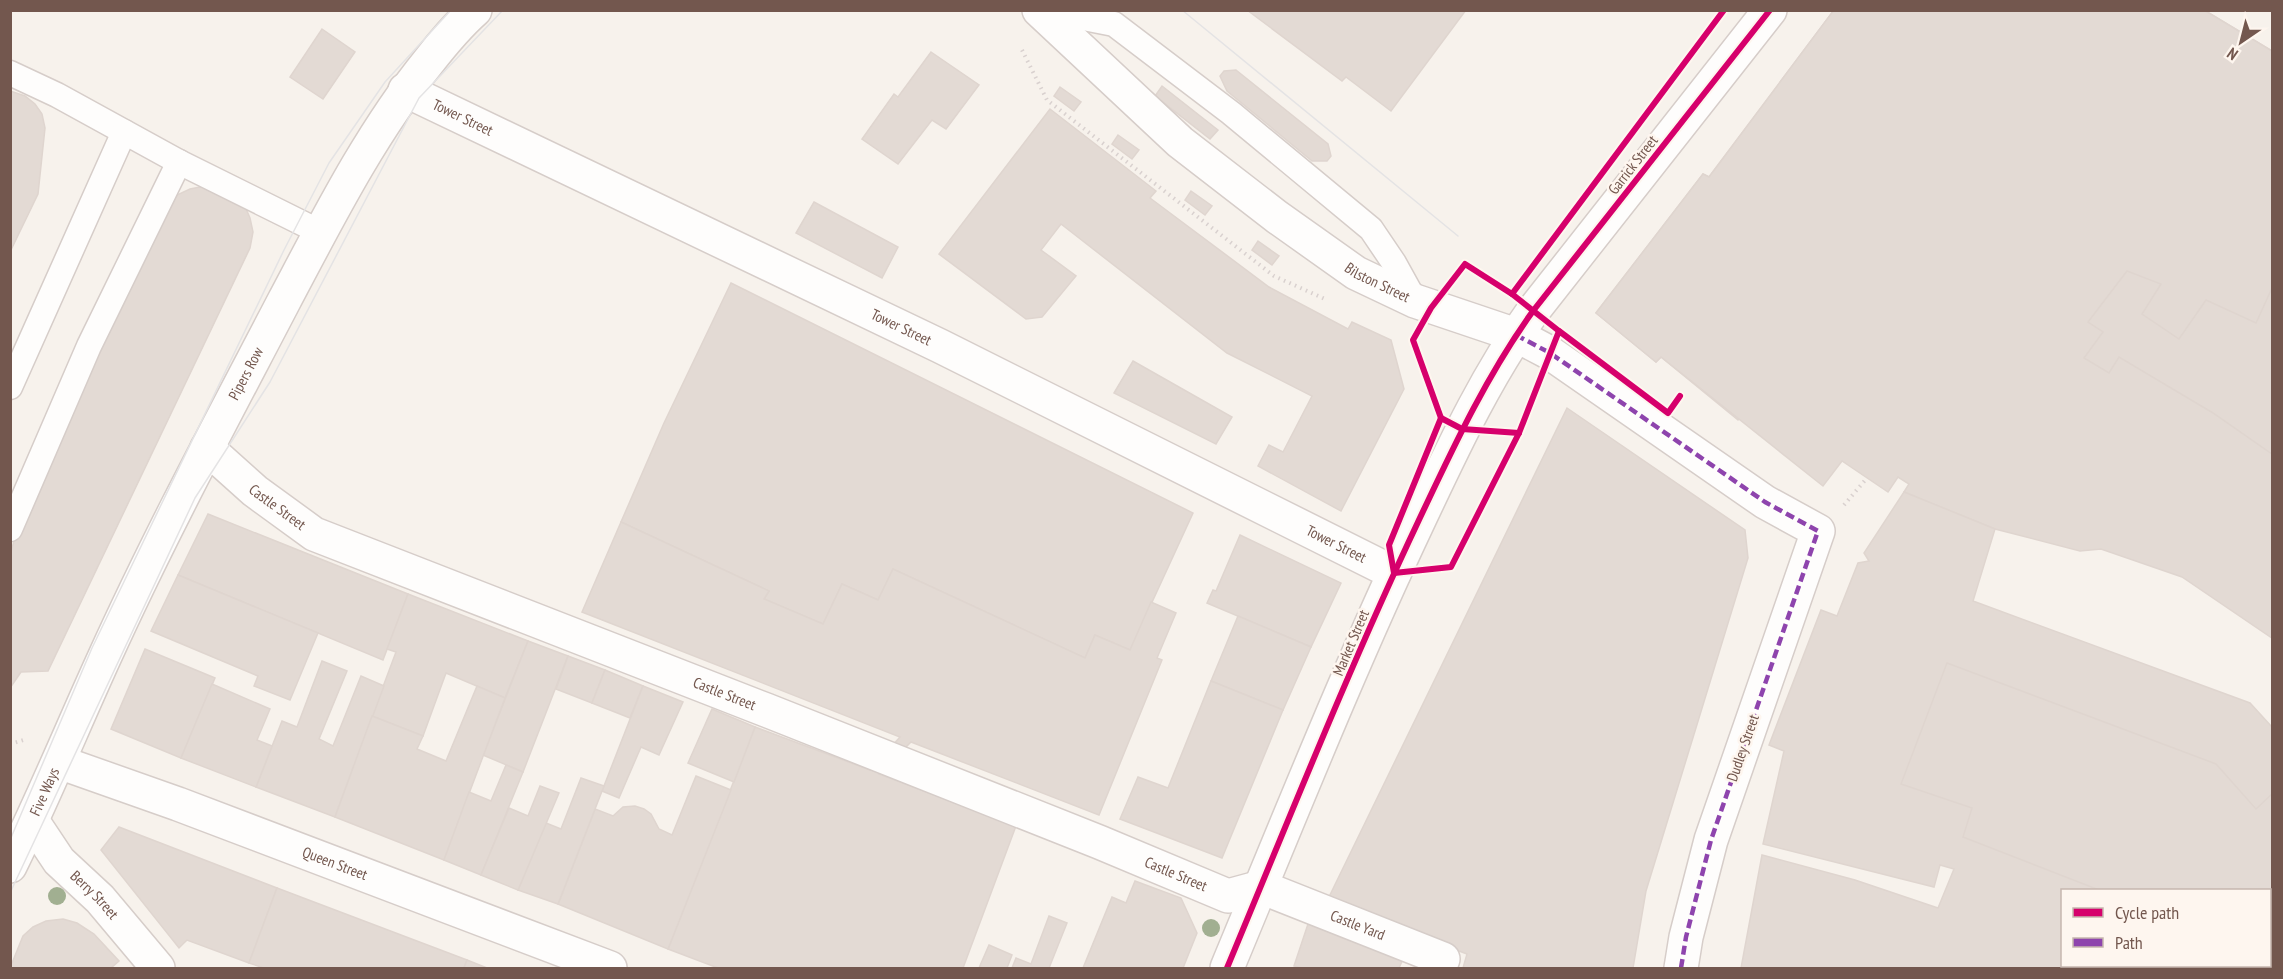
<svg xmlns="http://www.w3.org/2000/svg" width="2283" height="979" viewBox="0 0 2283 979" font-family="'PT Sans Narrow',sans-serif">
<style>
.building{fill:#e3dad4;stroke:#dfd5cf;stroke-width:1.5;fill-rule:evenodd}
.lines{fill:none;stroke-linecap:round;stroke-linejoin:round}
.lane-casing{stroke:#d6cdc9;stroke-width:27}
.street-casing{stroke:#d6cdc9;stroke-width:36}
.path{stroke:#d9d1cf;stroke-width:4;stroke-dasharray:1.5 4.5;stroke-linecap:butt}
.lane{stroke:#fefdfc;stroke-width:24}
.street{stroke:#fefdfc;stroke-width:33}
.tram{stroke:#e4e3e4;stroke-width:1.5}
.quiet{stroke:#8e44ad;stroke-width:4.5;stroke-dasharray:9 4.5;stroke-linecap:butt}
.cycleway-casing{stroke:#fef6ef;stroke-width:10}
.cycleway{stroke:#d6006c;stroke-width:6}
.tree{fill:#a1af91}
.labels{text-anchor:middle;stroke-width:5;stroke-linejoin:round;paint-order:stroke}
.street-label{font-size:15px;fill:#73574e;stroke:#fef6ef}
</style>
<rect width="100%" height="100%" fill="#f7f2ec"/>
<g class="building">
<path d="M1247 10H1466L1391 111 1346 77 1342 81Z"/>
<path d="M1834 10H1953L2057 90 2121 10H2204L2272 51V283L2074 194 1964 107 1849 253 1833 240 1774 316 1801 338 1738 420 1661 357 1656 362 1596 313 1703 174 1709 177Z"/>
<path d="M1834 10H2204L2272 51V638L2182 577 2101 549 2080 551 1995 529 1904 492 1909 484 1898 477 1888 492 1842 461 1823 486 1661 357 1656 362 1596 313 1703 174 1709 177Z"/>
<path d="M322 29 355 52 323 99 290 77Z"/>
<path d="M931 52 979 85 946 129 932 120 898 164 862 139 894 94 898 97Z"/>
<path d="M1236 70 1328 144 1331 156 1327 161H1312L1227 91 1220 76 1224 71Z"/>
<path d="M1162 86 1218 130 1210 139 1155 96Z"/>
<path d="M1060 87 1081 102 1074 111 1054 96Z"/>
<path d="M10 91 25 96 35 104 42 114 45 128 38 194 10 252Z"/>
<path d="M1050 109 1156 191 1150 198 1269 287 1348 329 1352 322 1391 340 1404 389 1341 511 1258 466 1269 445 1283 452 1312 396 1227 353 1061 224 1041 250 1076 276 1042 317 1026 319 939 254Z"/>
<path d="M1118 135 1139 150 1132 159 1112 144Z"/>
<path d="M205 186 243 202 250 218 253 232 250 248 48 671 21 672 10 688V555L25 502 166 210 177 195 190 189Z"/>
<path d="M1191 191 1212 206 1205 215 1185 200Z"/>
<path d="M814 202 898 247 882 278 796 233Z"/>
<path d="M1258 241 1279 256 1272 265 1252 250Z"/>
<path d="M2127 271 2161 284 2142 314 2179 339 2206 300 2256 323 2272 288V454L2213 413 2119 357 2109 373 2084 358 2103 332 2088 322Z"/>
<path d="M731 283 1193 513 1130 650 1095 635 1085 658 893 569 878 600 842 584 823 624 764 599 769 591 621 522 664 423Z"/>
<path d="M1133 361 1232 417 1216 444 1114 393Z"/>
<path d="M1567 408 1745 530 1748 558 1646 891 1633 968H1463L1467 954 1327 901Z"/>
<path d="M1904 492 1995 529 1973 601 2250 703 2272 727V968H1741L1762 855 1855 880 1938 908 1954 869 1940 865 1934 887 1763 844 1784 751 1769 745 1821 610 1837 616 1858 563 1869 561 1864 553ZM2062 890H2270V966H2062Z"/>
<path d="M208 514 408 594 383 660 178 575Z"/>
<path d="M621 522 769 591 764 599 823 624 842 584 878 600 893 569 1085 658 1095 635 1130 650 1151 602 1176 613 1157 658 1162 660 1099 815 911 742 879 774 1016 826 963 968H718L668 949 755 727 870 770 900 737 582 612Z"/>
<path d="M1240 535 1341 583 1311 647 1207 603 1213 590 1216 591Z"/>
<path d="M178 575 318 633 290 700 254 686 258 676 151 631Z"/>
<path d="M408 594 528 641 505 698 446 673 423 736 372 716 396 652 387 649Z"/>
<path d="M1238 616 1311 647 1283 710 1211 681Z"/>
<path d="M528 641 568 656 523 772 483 755Z"/>
<path d="M145 649 215 678 181 758 111 729Z"/>
<path d="M568 656 605 670 592 703 556 689Z"/>
<path d="M322 661 347 671 319 739 333 746 361 676 384 686 335 817 256 787 282 721 297 727Z"/>
<path d="M1947 663 2216 764 2256 809 2272 794V968H2176L2173 966H2270V890H2099L1963 837 1972 808 1901 784Z"/>
<path d="M605 670 643 686 630 718 592 703Z"/>
<path d="M1211 681 1283 710 1222 858 1120 819 1138 777 1168 788Z"/>
<path d="M212 684 270 709 257 740 272 746 256 787 181 758Z"/>
<path d="M477 686 505 698 444 860 335 817 372 716 423 736 417 749 446 761Z"/>
<path d="M643 686 683 702 659 755 641 747 619 798 602 791Z"/>
<path d="M712 709 755 727 734 782 688 763Z"/>
<path d="M506 765 523 772 481 875 444 860 469 792 491 801Z"/>
<path d="M696 776 731 790 668 949 558 904 595 809 613 816 623 807 635 806 644 809 651 814 659 829 672 835Z"/>
<path d="M581 778 604 786 558 904 518 890 546 823 561 829Z"/>
<path d="M540 786 559 793 518 890 481 875 509 808 528 816Z"/>
<path d="M119 827 277 888 249 963 187 940 179 948 101 850Z"/>
<path d="M1135 881 1181 898 1197 933 1183 968H1083L1112 897 1126 903Z"/>
<path d="M277 888 467 960 464 968H264L249 963Z"/>
<path d="M1049 916 1067 923 1049 968H1012L1016 958 1031 964Z"/>
<path d="M1310 918 1404 957 1399 968H1302L1294 966Z"/>
<path d="M63 919 77 923 94 934 119 961 111 968H10L23 936 33 927 46 921Z"/>
<path d="M989 945 1012 955 1007 968H979Z"/>
<path d="M467 960 487 968H464Z"/>
</g>
<g class="lines">
<defs>
<g id="lane">
<path d="M1043 10 1114 24 1231 113 1371 229 1394 263 1415 301"/>
<path d="M10 73 57 95 179 162 320 232"/>
<path d="M10 387 124 132"/>
<path d="M10 529 89 346 179 162"/>
</g>
<g id="street">
<path id="s1" d="M1039 10 1180 142 1277 217 1356 273 1415 301 1516 335 1550 353 1765 502 1818 531 1711 840 1686 937 1681 968"/>
<path id="s2" d="M405 90 940 346 1394 573"/>
<path id="s3" d="M207 448 255 491 314 534 766 710 1099 842 1228 896 1261 887"/>
<path id="s4" d="M59 762 178 804 610 968"/>
<path id="s5" d="M33 822 59 861 100 899 158 968"/>
<path id="s6" d="M10 866C44 797 73 726 105 656 160 535 223 418 284 301 328 218 370 134 429 61 443 43 457 26 475 10"/>
<path id="s7" d="M1261 887 1443 959 1439 968"/>
<path d="M1227 968C1289 819 1349 668 1418 522 1452 450 1486 376 1533 311L1770 10"/>
</g>
</defs>
<use href="#lane" class="lane-casing"/>
<use href="#street" class="street-casing"/>
<g class="path">
<path d="M1022 50 1047 100 1274 276 1325 299"/>
<path d="M1844 505 1867 478"/>
<path d="M10 744 27 739"/>
</g>
<use href="#lane" class="lane"/>
<use href="#street" class="street"/>
<g class="tram">
<path d="M1182 10 1458 236"/>
<path d="M10 840 92 648 284 250 329 163 385 82 451 10"/>
<path d="M10 893 195 498 270 382 419 98 503 10"/>
</g>
<path class="quiet" d="M1516 335 1550 353 1765 502 1818 531 1711 840 1686 937 1681 968"/>
<defs>
<g id="cycleway">
<path d="M1559 331 1512 294 1724 10"/>
<path d="M1441 418 1413 340 1431 308 1465 264 1512 294"/>
<path d="M1394 573 1451 567 1519 433 1559 331 1668 413 1680 396"/>
<path d="M1394 573 1389 545 1441 418 1462 429 1519 433"/>
<path d="M1227 968C1289 819 1349 668 1418 522 1452 450 1486 376 1533 311L1770 10"/>
</g>
</defs>
<use href="#cycleway" class="cycleway-casing"/>
<use href="#cycleway" class="cycleway"/>
</g>
<g class="tree">
<circle cx="57" cy="896" r="9"/>
<circle cx="1211" cy="928" r="9"/>
</g>
<g class="labels">
<g class="street-label">
<text dy="5" stroke="none"><textPath href="#s2" startOffset="64">Tower Street</textPath></text>
<text transform="translate(1633 165) rotate(-52)" y="5">Garrick Street</text>
<text dy="5" stroke="none"><textPath href="#s1" startOffset="436">Bilston Street</textPath></text>
<text dy="5" stroke="none"><textPath href="#s2" startOffset="550">Tower Street</textPath></text>
<text dy="5" stroke="none"><textPath href="#s6" startOffset="546">Pipers Row</textPath></text>
<text dy="5" stroke="none"><textPath href="#s3" startOffset="92">Castle Street</textPath></text>
<text dy="5" stroke="none"><textPath href="#s2" startOffset="1036">Tower Street</textPath></text>
<text transform="translate(1351 643) rotate(-67)" y="5">Market Street</text>
<text dy="5" stroke="none"><textPath href="#s3" startOffset="578">Castle Street</textPath></text>
<text transform="translate(1743 748) rotate(-71)" y="5">Dudley Street</text>
<text dy="5" stroke="none"><textPath href="#s6" startOffset="82">Five Ways</textPath></text>
<text dy="5" stroke="none"><textPath href="#s4" startOffset="294">Queen Street</textPath></text>
<text dy="5" stroke="none"><textPath href="#s3" startOffset="1064">Castle Street</textPath></text>
<text dy="5" stroke="none"><textPath href="#s5" startOffset="96">Berry Street</textPath></text>
<text dy="5" stroke="none"><textPath href="#s7" startOffset="104">Castle Yard</textPath></text>
</g>
</g>
<rect width="2283" height="979" fill="none" stroke="#73574e" stroke-width="24"/>
<rect x="2061" y="889" width="210" height="78" fill="#fef6ef" stroke="#c6b6af" stroke-width="1.5"/>
<rect x="2073" y="908" width="30" height="9" fill="#d6006c" stroke="#c6b6af" stroke-width="1.5"/>
<text x="2115" y="919" font-size="18" fill="#73574e">Cycle path</text>
<rect x="2073" y="938" width="30" height="9" fill="#8e44ad" stroke="#c6b6af" stroke-width="1.5"/>
<text x="2115" y="949" font-size="18" fill="#73574e">Path</text>
<g transform="translate(2241 42) rotate(215)" stroke="#fef6ef" stroke-width="4.5" paint-order="stroke">
<path d="M0-4.5L10 22L0 15L-10 22Z" fill="#73574e"/>
<text y="-9" font-size="16" font-weight="bold" text-anchor="middle" fill="#73574e">N</text>
</g>
</svg>
